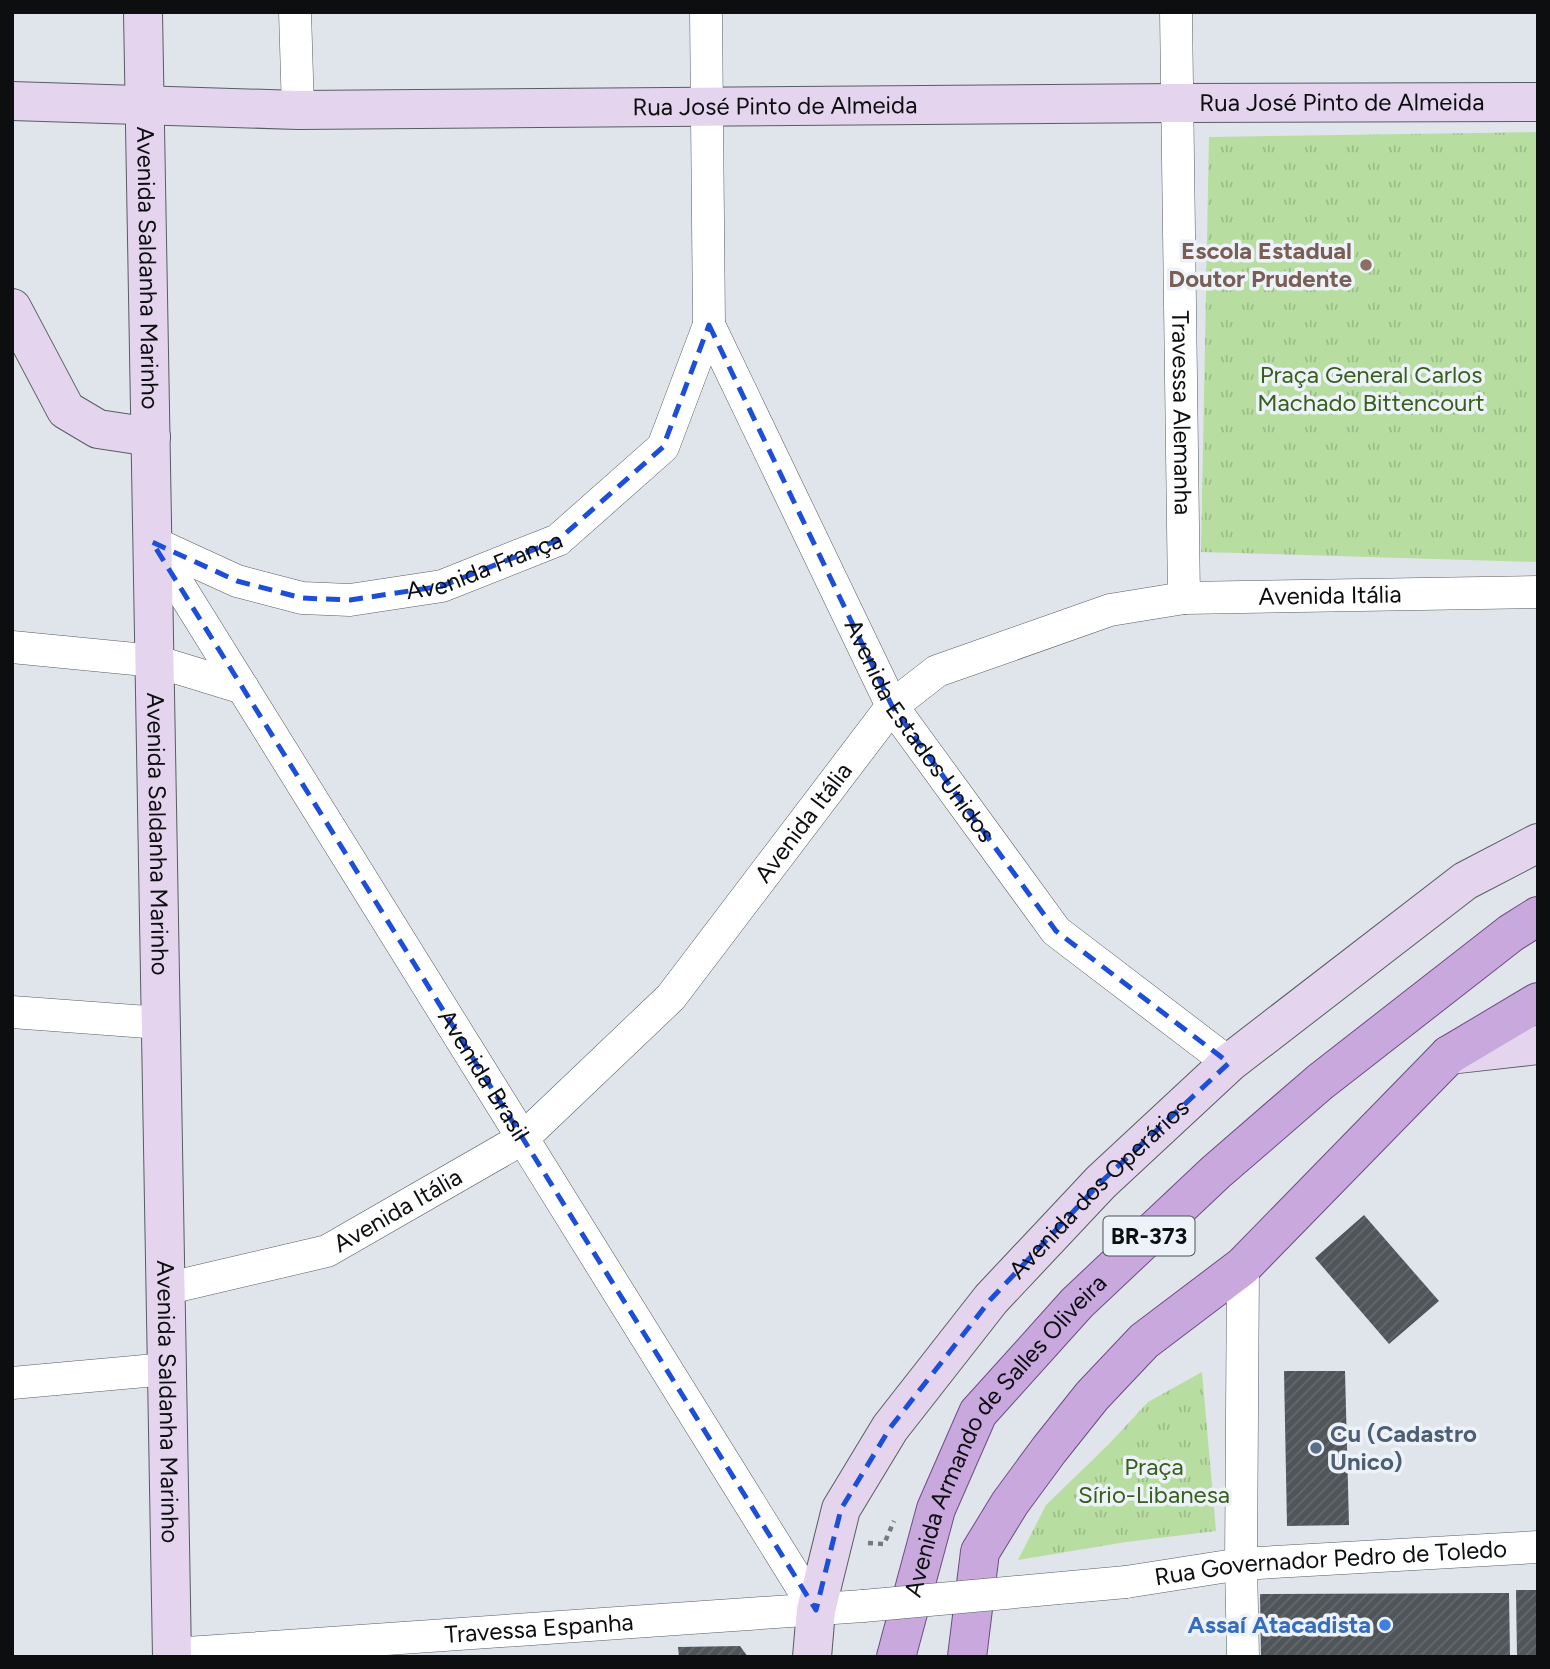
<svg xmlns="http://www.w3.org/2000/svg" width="1550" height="1669" viewBox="0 0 1550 1669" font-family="Figtree,sans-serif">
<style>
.park{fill:url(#park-tufts)}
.building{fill:url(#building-hatch)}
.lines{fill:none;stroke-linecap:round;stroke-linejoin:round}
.street-casing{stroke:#575d62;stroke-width:33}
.secondary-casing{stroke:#575d62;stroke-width:40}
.primary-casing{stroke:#6f4c86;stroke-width:40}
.path{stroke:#75797d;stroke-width:4.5;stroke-dasharray:5 5;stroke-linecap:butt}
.street{stroke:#fff;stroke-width:32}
.secondary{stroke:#e4d4ee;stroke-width:38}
.primary{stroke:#c9a8dd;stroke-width:38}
.street-bridge-casing{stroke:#575d62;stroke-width:33;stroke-linecap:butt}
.street-bridge{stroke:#fff;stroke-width:32}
.marked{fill:none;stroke:#1d4ed8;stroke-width:5;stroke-dasharray:14 9;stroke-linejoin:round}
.education-dot{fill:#8d6e63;stroke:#ecf2f8;stroke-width:2.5}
.service-dot{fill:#5c6f8a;stroke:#ecf2f8;stroke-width:2.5}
.shop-dot{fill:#3f7fe0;stroke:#ecf2f8;stroke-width:2.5}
.labels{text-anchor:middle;stroke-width:7;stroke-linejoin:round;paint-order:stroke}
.shield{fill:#ecf2f8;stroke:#4f5256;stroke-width:2}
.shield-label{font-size:23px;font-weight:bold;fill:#0c0e10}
.street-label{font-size:24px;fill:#0c0e10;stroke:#ecf2f8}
.education-label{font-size:24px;font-weight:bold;fill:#785e54;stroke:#ecf2f8;text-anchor:end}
.park-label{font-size:24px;fill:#385d1c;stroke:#ecf2f8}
.service-label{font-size:24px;font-weight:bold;fill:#4e5e75;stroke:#ecf2f8;text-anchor:start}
.shop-label{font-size:24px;font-weight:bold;fill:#366cbe;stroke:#ecf2f8;text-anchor:end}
</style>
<defs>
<pattern id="park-tufts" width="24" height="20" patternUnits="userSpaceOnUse" patternTransform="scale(1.75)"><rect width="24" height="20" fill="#b7dda0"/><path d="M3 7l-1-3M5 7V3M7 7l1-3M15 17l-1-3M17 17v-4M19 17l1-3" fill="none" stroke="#9cbc89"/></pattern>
<pattern id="building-hatch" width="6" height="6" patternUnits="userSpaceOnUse" patternTransform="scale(1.75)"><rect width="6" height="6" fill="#50555a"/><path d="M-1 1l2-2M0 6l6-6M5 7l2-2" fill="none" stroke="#64696d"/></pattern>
</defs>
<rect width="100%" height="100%" fill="#dfe5eb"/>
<g class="park">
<path d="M1538 132V562L1201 552 1209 137Z"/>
<path d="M1202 1372 1216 1531 1126 1542 1018 1560 1046 1505 1109 1444 1148 1402Z"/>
</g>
<g class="building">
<path d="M1364 1215 1439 1301 1389 1344 1315 1258Z"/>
<path d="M1284 1371H1345L1349 1525 1287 1526Z"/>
<path d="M1516 1590H1538V1657H1517Z"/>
<path d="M1509 1593 1510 1657H1261L1260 1594Z"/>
<path d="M740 1646 748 1657H679L678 1647Z"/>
</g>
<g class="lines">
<defs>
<g id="street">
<path d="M295 12 298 110"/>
<path id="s1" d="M1176 12 1184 598"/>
<path id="s2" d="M709 325 892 706 1056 931 1229 1063"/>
<path id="s3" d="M152 542 816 1610"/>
<path id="s4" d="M152 542 237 581 302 598 350 600 442 586 558 540 663 447 709 325 706 12"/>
<path d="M12 647 155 661 243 688"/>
<path d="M12 1012 161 1023"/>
<path id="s5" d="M165 1289 327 1251 522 1139 671 997 892 706 937 671 1110 610 1184 598 1538 592"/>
<path d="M12 1383 167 1369"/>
<path id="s6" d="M1126 1582 1241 1564 1538 1547"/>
<path id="s7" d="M172 1654 863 1606"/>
<path d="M1243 1657 1241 1564 1243 1266"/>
</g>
<g id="secondary">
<path id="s8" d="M143 12 172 1657"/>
<path id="s9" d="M12 101 298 110 1179 103 1538 102"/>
<path d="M12 308 66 410 98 429 151 437"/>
<path d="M1449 1055 1538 1045"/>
<path id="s10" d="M812 1657 816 1610 841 1509 890 1428 991 1299 1101 1182 1229 1063 1465 881 1538 843"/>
</g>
<g id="primary">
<path id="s11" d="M896 1657 936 1509 978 1413 1077 1303 1216 1172 1320 1082 1511 933 1538 916"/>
<path d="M967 1657 980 1552 1010 1503 1049 1450 1092 1396 1144 1341 1243 1266 1449 1055 1538 1002"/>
</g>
</defs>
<use href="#street" class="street-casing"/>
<use href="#secondary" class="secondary-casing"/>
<use href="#primary" class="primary-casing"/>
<path class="path" d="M868 1543 884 1544 894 1521"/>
<use href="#street" class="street"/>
<use href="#secondary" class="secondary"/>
<use href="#primary" class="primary"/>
<defs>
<path id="street-bridge" d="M863 1606 1126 1582"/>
</defs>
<use href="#street-bridge" class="street-bridge-casing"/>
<use href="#street-bridge" class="street-bridge"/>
</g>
<path class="marked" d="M709 325 892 706 1056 931 1229 1063 1101 1182 991 1299 890 1428 841 1509 816 1610 152 542 237 581 302 598 350 600 442 586 558 540 663 447Z"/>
<circle class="education-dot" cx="1366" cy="265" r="7"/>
<circle class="service-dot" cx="1316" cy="1448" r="7"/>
<circle class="shop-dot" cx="1385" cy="1625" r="7"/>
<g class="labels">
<rect class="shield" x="1103.5" y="1216.5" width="91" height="39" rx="5"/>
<g class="shield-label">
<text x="1149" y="1244">BR-373</text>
</g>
<g class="street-label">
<text dy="8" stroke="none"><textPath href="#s9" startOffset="1330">Rua José Pinto de Almeida</textPath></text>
<text dy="8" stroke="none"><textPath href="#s9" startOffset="763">Rua José Pinto de Almeida</textPath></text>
<text dy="8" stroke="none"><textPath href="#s8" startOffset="256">Avenida Saldanha Marinho</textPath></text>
<text dy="8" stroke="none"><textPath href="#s1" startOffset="401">Travessa Alemanha</textPath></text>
<text dy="8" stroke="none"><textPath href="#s4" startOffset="348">Avenida França</textPath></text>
<text dy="8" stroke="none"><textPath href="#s5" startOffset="1424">Avenida Itália</textPath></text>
<text dy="8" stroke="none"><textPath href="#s2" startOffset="458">Avenida Estados Unidos</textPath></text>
<text dy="8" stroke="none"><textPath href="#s5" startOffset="816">Avenida Itália</textPath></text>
<text dy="8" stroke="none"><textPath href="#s8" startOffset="822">Avenida Saldanha Marinho</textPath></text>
<text dy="8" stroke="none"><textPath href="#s3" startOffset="628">Avenida Brasil</textPath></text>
<text dy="8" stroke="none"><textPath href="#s10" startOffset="564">Avenida dos Operários</textPath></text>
<text dy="8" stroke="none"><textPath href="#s5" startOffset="248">Avenida Itália</textPath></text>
<text dy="8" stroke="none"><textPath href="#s8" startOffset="1390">Avenida Saldanha Marinho</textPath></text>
<text dy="8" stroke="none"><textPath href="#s11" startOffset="252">Avenida Armando de Salles Oliveira</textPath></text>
<text dy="8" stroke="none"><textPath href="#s6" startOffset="206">Rua Governador Pedro de Toledo</textPath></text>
<text dy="8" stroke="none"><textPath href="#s7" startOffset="368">Travessa Espanha</textPath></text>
</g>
<g class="education-label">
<text x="1352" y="259">Escola Estadual<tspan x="1352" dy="28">Doutor Prudente</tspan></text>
</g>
<g class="park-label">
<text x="1371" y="383">Praça General Carlos<tspan x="1371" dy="28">Machado Bittencourt</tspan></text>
<text x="1154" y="1475">Praça<tspan x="1154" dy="28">Sírio-Libanesa</tspan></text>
</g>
<g class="service-label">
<text x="1330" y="1442">Cu (Cadastro<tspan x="1330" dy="28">Unico)</tspan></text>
</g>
<g class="shop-label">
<text x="1371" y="1633">Assaí Atacadista</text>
</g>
</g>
<rect width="1550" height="1669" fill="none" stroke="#0c0e10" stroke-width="28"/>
</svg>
